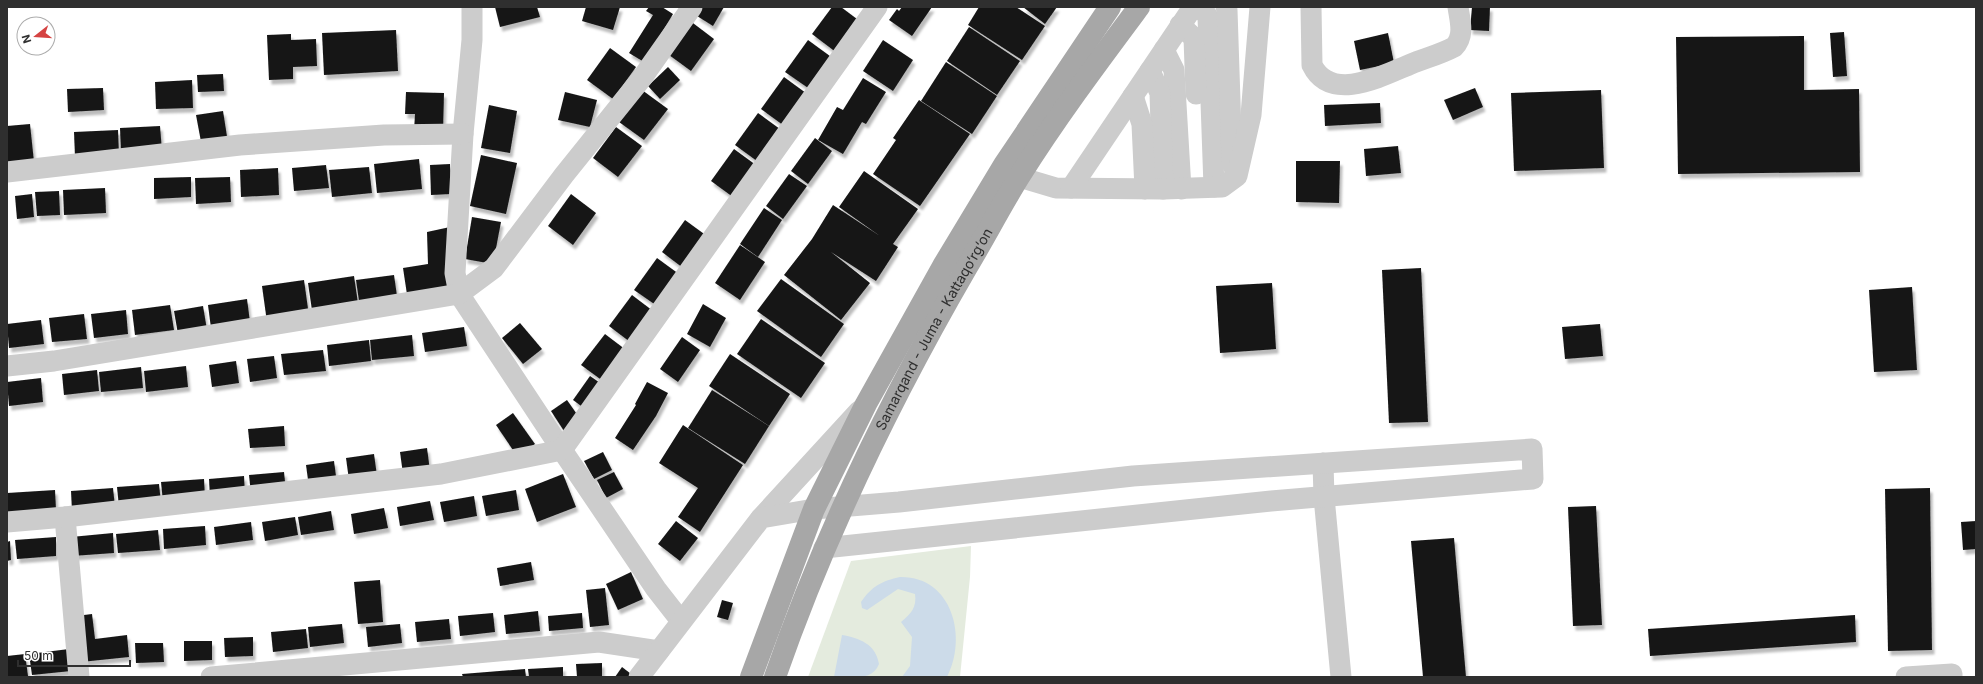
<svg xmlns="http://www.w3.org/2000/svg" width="1983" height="684" viewBox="0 0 1983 684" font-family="Inter,sans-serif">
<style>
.green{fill:#e4ebde}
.water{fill:#ccdbe9}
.building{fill:#161616;filter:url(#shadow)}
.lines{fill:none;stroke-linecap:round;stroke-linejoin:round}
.minor{stroke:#ccc;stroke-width:21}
.major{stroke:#a7a7a7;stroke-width:22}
.labels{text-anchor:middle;stroke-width:4;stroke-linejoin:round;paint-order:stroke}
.street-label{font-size:14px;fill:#2f2f2f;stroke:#fff}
</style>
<defs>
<filter id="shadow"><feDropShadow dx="2.5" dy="4.5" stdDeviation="1" flood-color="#0004"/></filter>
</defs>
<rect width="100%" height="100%" fill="#fff"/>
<path class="green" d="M971 546 970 577 960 677H808L851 561Z"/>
<g class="water">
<path d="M900 577C952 576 968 637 947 677H902L910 666 912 637 901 622C911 614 917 607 915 594L898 589 867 610 862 608 861 602C872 586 882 581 900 577Z"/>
<path d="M842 635C859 638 876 644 879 664 872 682 849 677 834 677Z"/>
</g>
<g class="building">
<path d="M495 7H537L540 17 500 27Z"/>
<path d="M586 7H620L613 30 582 21Z"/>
<path d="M649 7H662L673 14 644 62 629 53 653 15 646 11Z"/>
<path d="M702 7H724L713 26 697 16Z"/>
<path d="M832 7H841L861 22 837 53 812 34Z"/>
<path d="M902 7H932L912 36 889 20 897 9 899 11Z"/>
<path d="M979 7H1016L1045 26 1022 60 968 25Z"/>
<path d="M1023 7H1057L1045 24Z"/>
<path d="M1472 7H1490L1489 31 1470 30Z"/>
<path d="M689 20 714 39 691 71 665 52Z"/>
<path d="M969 27 1020 61 997 95 947 61Z"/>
<path d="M396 30 398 71 324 75 322 33Z"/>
<path d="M1844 32 1847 76 1833 77 1830 33Z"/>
<path d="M1388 33 1394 63 1360 70 1354 41Z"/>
<path d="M291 34V40L316 39 317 66 293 67V79L269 80 267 35Z"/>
<path d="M1804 36V90L1859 89 1860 172 1678 174 1676 37Z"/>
<path d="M808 40 834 59 811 90 785 72Z"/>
<path d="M883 40 913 60 893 91 863 71Z"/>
<path d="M610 48 636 67 613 99 587 80Z"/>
<path d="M946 62 997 96 972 134 921 101Z"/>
<path d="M668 67 680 80 660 99 648 86Z"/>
<path d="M223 74 224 91 198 92 197 75Z"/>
<path d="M784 77 810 96 787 128 761 109Z"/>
<path d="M863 78 886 92 866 124 862 122 843 154 818 140 837 107 843 110Z"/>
<path d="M192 80 193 108 156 109 155 82Z"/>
<path d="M103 88 104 110 68 112 67 89Z"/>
<path d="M1475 88 1483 107 1453 120 1444 100Z"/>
<path d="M642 90 668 109 644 140 619 122Z"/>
<path d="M1601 90 1604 168 1514 171 1511 93Z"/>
<path d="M406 92 444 93 443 132 414 131 415 114H405Z"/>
<path d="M565 92 597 100 590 127 558 120Z"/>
<path d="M919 100 970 134 920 206 873 174 896 140 893 138Z"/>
<path d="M1380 103 1381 123 1325 126 1324 105Z"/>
<path d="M489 105 517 111 510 153 481 148Z"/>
<path d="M223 111 228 143 202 147 196 115Z"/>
<path d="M758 113 784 132 761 164 735 145Z"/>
<path d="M30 124 34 162 7 165V126Z"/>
<path d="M160 126 162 151 121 153 120 128Z"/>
<path d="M616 127 642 146 618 177 593 158Z"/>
<path d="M118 130 119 156 75 157 74 132Z"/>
<path d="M815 138 832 151 808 184 791 171Z"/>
<path d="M1398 146 1401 173 1366 176 1364 149Z"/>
<path d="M734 149 760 168 737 200 711 181Z"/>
<path d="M481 155 517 163 506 214 470 206Z"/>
<path d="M419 159 422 189 377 193 374 164Z"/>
<path d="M1296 161H1340L1339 203 1296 202Z"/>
<path d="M450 164 451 194 431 195 430 165Z"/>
<path d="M326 165 329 188 294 191 292 168Z"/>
<path d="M369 167 372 193 332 197 329 170Z"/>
<path d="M278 168 279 195 241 197 240 170Z"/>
<path d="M864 171 918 209 893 244 898 247 876 281 831 252 870 283 841 320 784 275 812 239 833 205 880 236 839 207Z"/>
<path d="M789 174 807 186 783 219 766 206Z"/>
<path d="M191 177V197L154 199V178Z"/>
<path d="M230 177 231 202 196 204 195 178Z"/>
<path d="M105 188 106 213 64 215 63 190Z"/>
<path d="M59 191 60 215 37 216 35 192Z"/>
<path d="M32 194 34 217 17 219 15 196Z"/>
<path d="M571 194 596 213 573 245 548 226Z"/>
<path d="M764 208 782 220 758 257 740 244Z"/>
<path d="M472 217 501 222 493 264 465 259Z"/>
<path d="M685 220 711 239 687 271 662 252Z"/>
<path d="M450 227 449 295 408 301 403 268 428 264 427 232Z"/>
<path d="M740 245 765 262 740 300 715 283Z"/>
<path d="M657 258 683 277 660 308 634 290Z"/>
<path d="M1421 268 1428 422 1389 423 1382 270Z"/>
<path d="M394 275 398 303 360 308 356 280Z"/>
<path d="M354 276 359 310 313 317 308 283Z"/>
<path d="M781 279 844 324 821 357 757 311Z"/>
<path d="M304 280 309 316 267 322 262 286Z"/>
<path d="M1272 283 1276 349 1220 353 1216 286Z"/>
<path d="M1912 287 1917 370 1874 372 1869 290Z"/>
<path d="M632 295 657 314 634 345 609 326Z"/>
<path d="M247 299 250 322 211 328 208 305Z"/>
<path d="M703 304 726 318 710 347 687 334Z"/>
<path d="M170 305 174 330 135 335 132 310Z"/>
<path d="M203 306 207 330 178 334 174 311Z"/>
<path d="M126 310 128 334 94 338 91 314Z"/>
<path d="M84 314 87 339 52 342 49 318Z"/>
<path d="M761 319 825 363 801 398 737 354Z"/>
<path d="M41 320 44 344 9 348 7 324Z"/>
<path d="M520 323 542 349 523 364 502 338Z"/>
<path d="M1600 324 1603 356 1565 359 1562 327Z"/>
<path d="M464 327 467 346 425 352 422 333Z"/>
<path d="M605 334 630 353 607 384 581 365Z"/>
<path d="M412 335 414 356 372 360 370 340Z"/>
<path d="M682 337 700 350 678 382 660 369Z"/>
<path d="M369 340 371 361 329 366 327 345Z"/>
<path d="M323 350 326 371 284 375 281 354Z"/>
<path d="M730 354 790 394 769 426 709 386Z"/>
<path d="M274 356 277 378 250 382 247 359Z"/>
<path d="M236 361 239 383 212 387 209 365Z"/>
<path d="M186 366 188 387 146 392 144 371Z"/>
<path d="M141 367 143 388 101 392 99 372Z"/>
<path d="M97 370 99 391 64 395 62 374Z"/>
<path d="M590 376 606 387 588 411 573 400Z"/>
<path d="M41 378 43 402 9 406 7 382Z"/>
<path d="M647 382 668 393 656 416 633 450 615 438 636 405 635 404Z"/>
<path d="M712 390 769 426 745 464 688 428Z"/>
<path d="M567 400 581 420 564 431 551 411Z"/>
<path d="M513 413 535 444 517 456 496 425Z"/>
<path d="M683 425 743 465 700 532 678 517 698 488 659 463Z"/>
<path d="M284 426 285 446 250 448 248 429Z"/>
<path d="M427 448 430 471 403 474 400 452Z"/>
<path d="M603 452 612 470 594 479 584 461Z"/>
<path d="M374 454 377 476 349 480 346 458Z"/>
<path d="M334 461 337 484 309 487 306 465Z"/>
<path d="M284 472 286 491 251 494 249 475Z"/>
<path d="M614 472 623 489 606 498 597 480Z"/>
<path d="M563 474 576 507 537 522 525 489Z"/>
<path d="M244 476 245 495 210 498 209 479Z"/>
<path d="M204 479 205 498 163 502 161 482Z"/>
<path d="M159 484 161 503 119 507 117 487Z"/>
<path d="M113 488 115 507 72 511 71 491Z"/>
<path d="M1930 488 1932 650 1888 651 1885 489Z"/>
<path d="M55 490 56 510 7 513V493Z"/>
<path d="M516 490 519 510 486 516 482 496Z"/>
<path d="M474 496 477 516 444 522 440 502Z"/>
<path d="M430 501 434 520 400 526 397 507Z"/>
<path d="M1596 506 1602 625 1573 626 1568 507Z"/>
<path d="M384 508 388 528 354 534 351 514Z"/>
<path d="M331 511 334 530 301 535 298 517Z"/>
<path d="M295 517 298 535 265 541 262 522Z"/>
<path d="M676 521 698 538 680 561 658 544Z"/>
<path d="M1976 521V549L1963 550 1961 522Z"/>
<path d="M251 522 253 540 216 545 214 527Z"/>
<path d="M205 526 206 545 164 549 163 529Z"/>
<path d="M158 530 160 550 118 553 116 534Z"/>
<path d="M113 533 114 553 72 556 71 537Z"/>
<path d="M56 537V556L17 559 15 540Z"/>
<path d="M1454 538 1466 677H1423L1411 541Z"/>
<path d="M10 541 11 560 7 561V542Z"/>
<path d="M531 562 534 580 500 586 497 568Z"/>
<path d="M631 572 643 599 618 610 606 584Z"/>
<path d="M380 580 383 622 358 624 354 582Z"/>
<path d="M605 588 609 625 590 627 586 590Z"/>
<path d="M722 600 733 603 728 620 717 617Z"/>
<path d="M538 611 540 631 506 634 504 615Z"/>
<path d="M493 613 495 632 460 636 458 616Z"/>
<path d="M582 613 583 628 549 631 548 616Z"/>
<path d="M92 614 95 639 127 635 129 657 81 662 76 616Z"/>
<path d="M1855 615 1856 642 1650 656 1648 629Z"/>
<path d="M449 619 451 639 417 642 415 622Z"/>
<path d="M342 624 344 643 310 647 308 627Z"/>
<path d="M400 624 402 643 368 647 366 627Z"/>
<path d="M306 629 308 648 273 652 271 632Z"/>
<path d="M253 637V656L225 657 224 638Z"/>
<path d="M184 641H212V660L184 661Z"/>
<path d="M135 643H163L164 662 136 663Z"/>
<path d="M69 649 71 671 32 675 29 654Z"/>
<path d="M25 654 28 676 7 677V656Z"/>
<path d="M602 663V677H577L576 664Z"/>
<path d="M563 667V677H529L528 669Z"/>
<path d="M622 667 635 677H615Z"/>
<path d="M525 669 526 677H463L462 674Z"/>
</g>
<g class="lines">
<g class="minor">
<path d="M472 7V40L463 134 455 273 459 294 562 450 656 589 681 621"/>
<path d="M1201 7 1208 17 1214 187"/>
<path d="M1226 7 1227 10 1232 162 1233 166"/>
<path d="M1311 7 1312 65C1331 104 1384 75 1411 64 1426 58 1441 54 1454 47 1465 36 1460 21 1458 7"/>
<path d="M1180 25 1194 38 1196 94"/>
<path d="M1164 50 1174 70 1181 189"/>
<path d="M1150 71 1160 93 1163 189"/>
<path d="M1133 96 1142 124 1145 189"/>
<path d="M7 172 240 145 384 135 463 134"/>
<path d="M1019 177 1056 188 1163 189 1222 187 1237 176 1251 115 1260 7"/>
<path d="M1071 188 1193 7"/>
<path d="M7 366 54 361 459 294 494 268 564 175 642 78 692 7"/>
<path d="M1323 463 1324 497 1341 677"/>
<path d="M65 517 79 677"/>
<path d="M761 518 859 411"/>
<path d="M7 522 65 517 441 474 562 450 877 7"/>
<path d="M211 677 599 642 659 651"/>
<path d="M639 677 761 518 814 509 899 502 1133 476 1532 449 1533 479 1271 501 824 548"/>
<path d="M1906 677 1952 674V677"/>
</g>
<g class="major">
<path d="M751 677 814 509 866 404 943 266 1004 165 1110 7"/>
<path id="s1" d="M775 677C825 533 891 398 967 267 985 237 1001 206 1019 177 1056 118 1098 62 1139 7"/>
</g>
</g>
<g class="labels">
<g class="street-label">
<text dy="5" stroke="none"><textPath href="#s1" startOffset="383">Samarqand - Juma - Kattaqo‘rg‘on</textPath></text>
</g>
</g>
<rect width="1983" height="684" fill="none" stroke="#2f2f2f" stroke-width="16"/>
<g transform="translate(36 36) rotate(253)"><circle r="19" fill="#ffffff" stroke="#acacac"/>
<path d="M0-3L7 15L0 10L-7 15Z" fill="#d54342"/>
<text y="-6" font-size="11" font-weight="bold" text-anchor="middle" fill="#2f2f2f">N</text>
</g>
<path d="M18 660v6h112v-6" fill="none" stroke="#2f2f2f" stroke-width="2"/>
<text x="24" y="660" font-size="12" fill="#2f2f2f" stroke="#ffffff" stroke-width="3" paint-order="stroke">50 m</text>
</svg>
